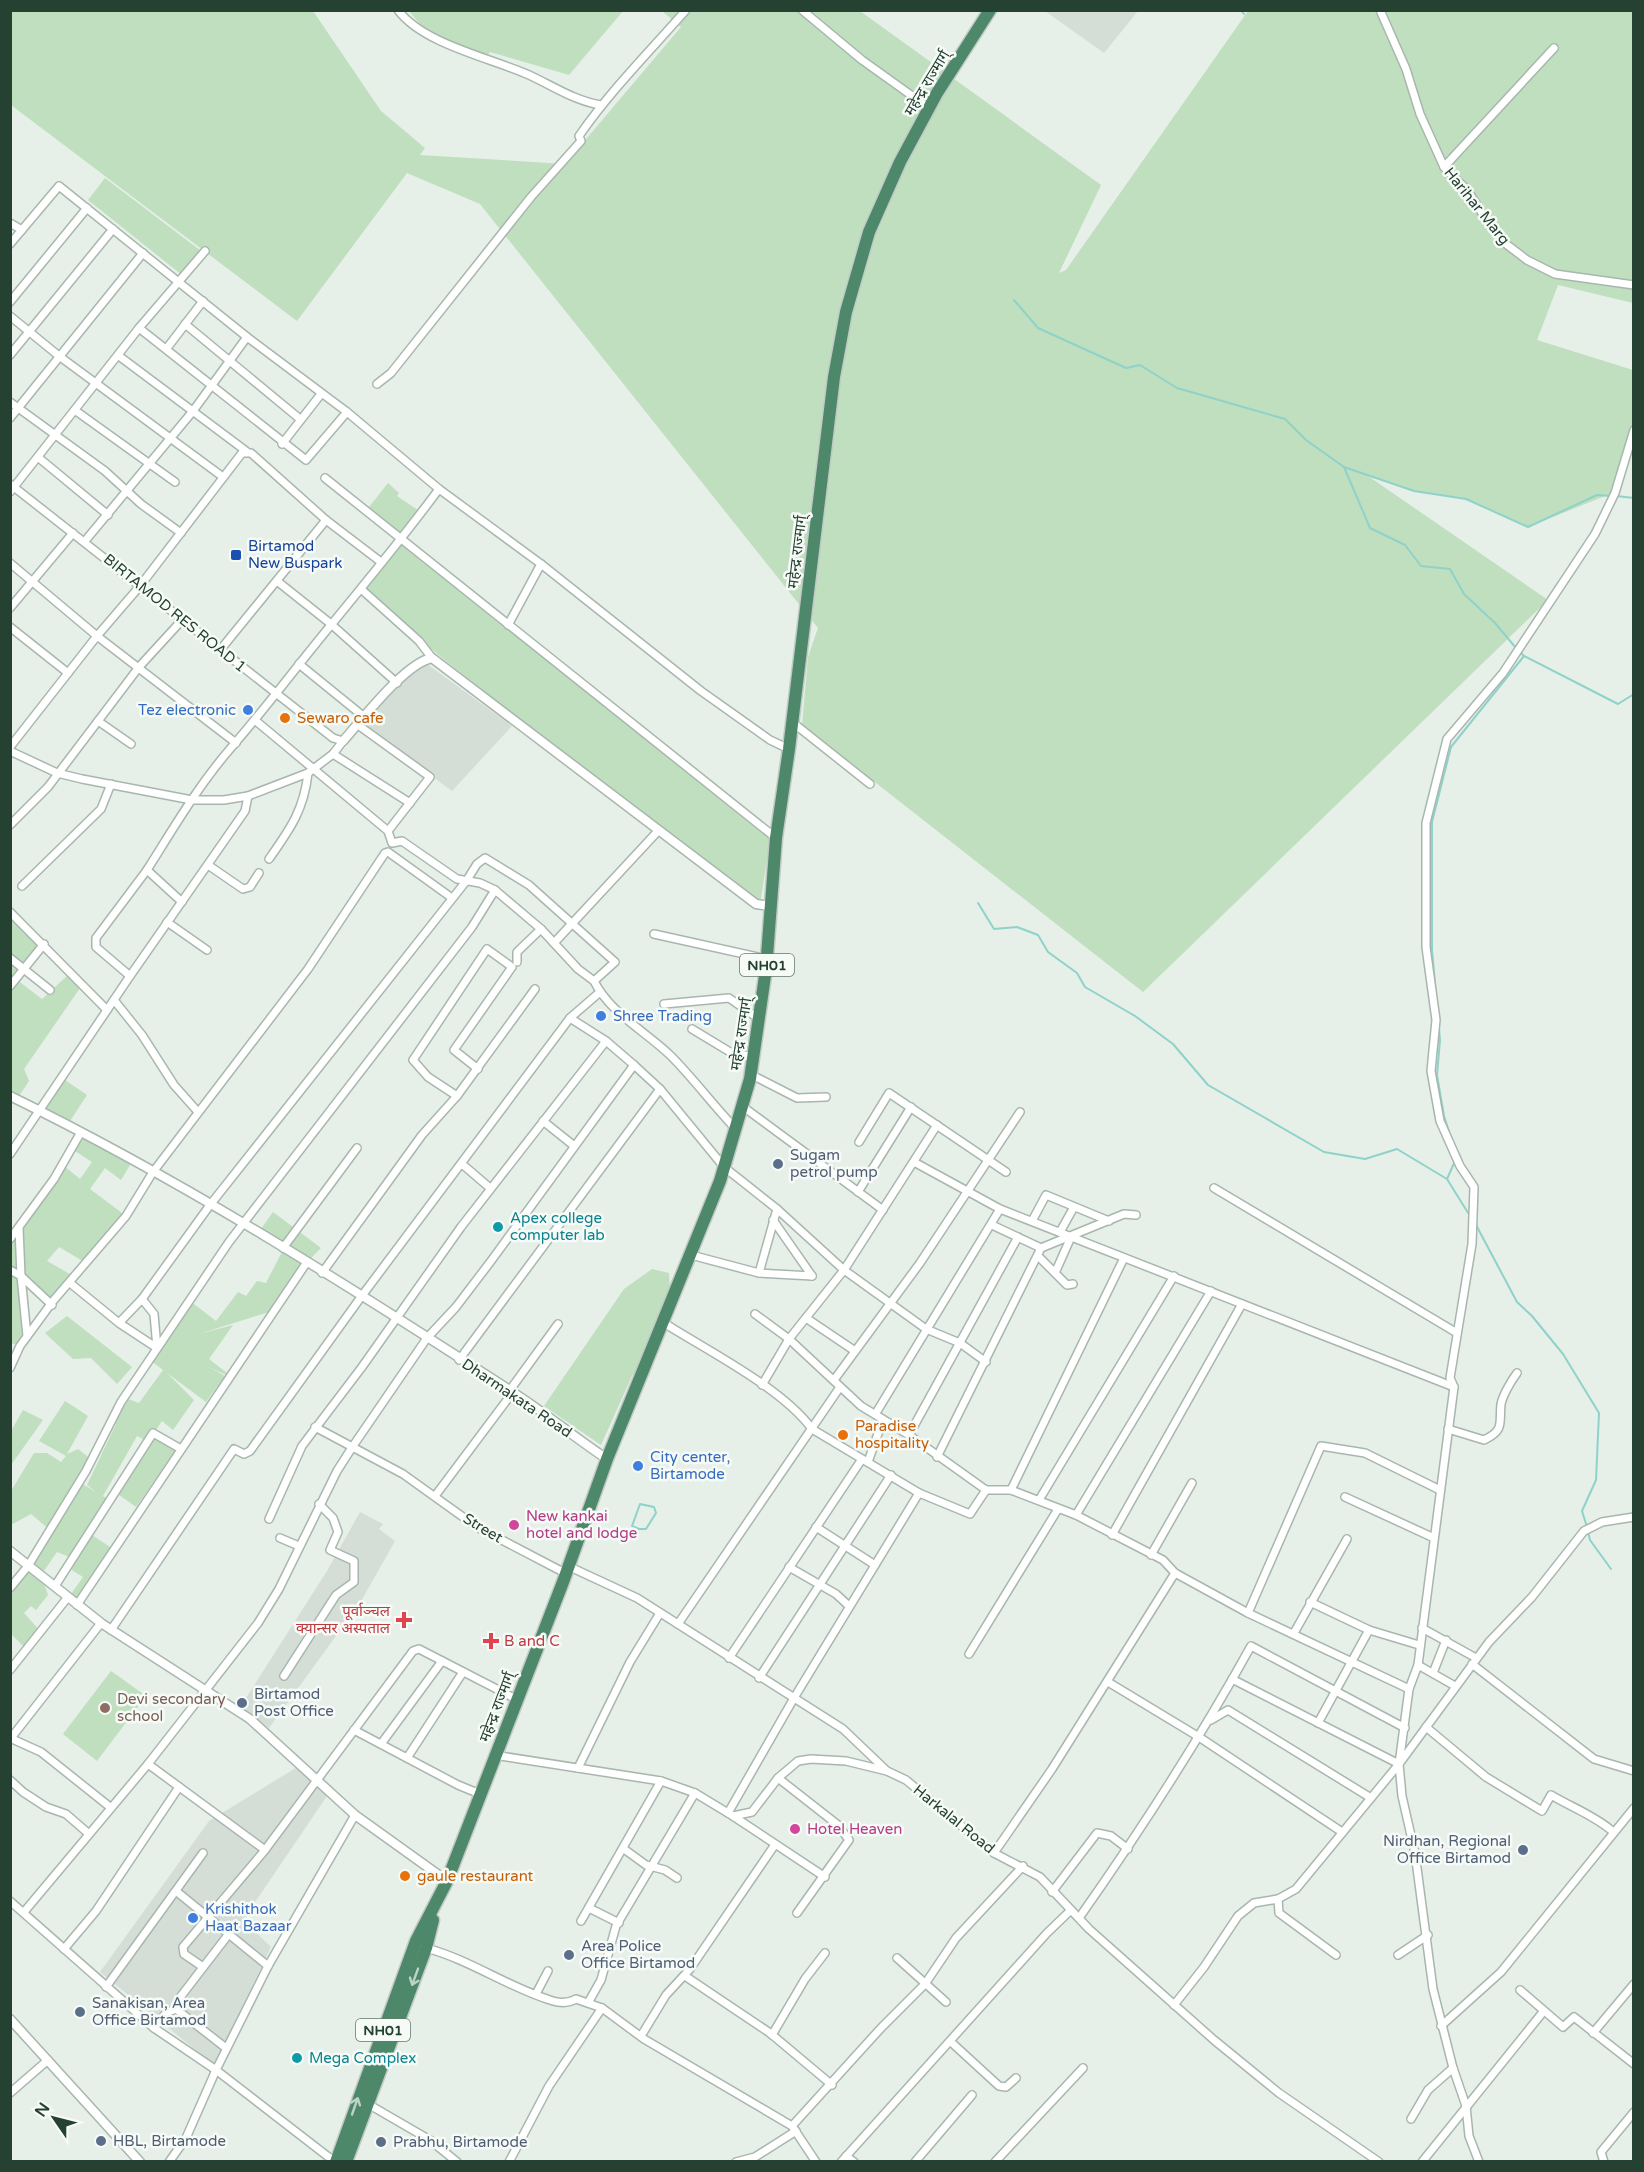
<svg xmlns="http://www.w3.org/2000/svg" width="1644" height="2172" viewBox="0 0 1644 2172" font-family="'Varela Round','Noto Sans Devanagari',sans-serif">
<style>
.built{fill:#d4ded7}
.green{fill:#bfdfbf}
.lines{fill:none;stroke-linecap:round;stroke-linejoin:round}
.stream{stroke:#8fd2ca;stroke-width:2}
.minor-casing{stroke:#a8b7ad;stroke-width:10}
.tertiary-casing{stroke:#a8b7ad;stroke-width:11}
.trunk-casing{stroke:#c2cac5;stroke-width:15}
.minor{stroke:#fff;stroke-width:7}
.tertiary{stroke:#fff;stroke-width:8}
.trunk{stroke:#4e886a;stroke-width:12}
.oneway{stroke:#bcd3c6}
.transit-dot{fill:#1a4fb4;stroke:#f7fbf7;stroke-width:2}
.shop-dot{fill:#3f7fe0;stroke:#f7fbf7;stroke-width:2}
.food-dot{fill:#e8710a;stroke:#f7fbf7;stroke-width:2}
.service-dot{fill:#5c6f8a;stroke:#f7fbf7;stroke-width:2}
.culture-dot{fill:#0f9aa8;stroke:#f7fbf7;stroke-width:2}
.hotel-dot{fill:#d1479c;stroke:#f7fbf7;stroke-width:2}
.health-dot{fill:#e0444e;stroke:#f7fbf7;stroke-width:2}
.education-dot{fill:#8d6e63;stroke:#f7fbf7;stroke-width:2}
.labels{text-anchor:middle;stroke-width:5;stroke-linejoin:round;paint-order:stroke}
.shield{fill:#f7fbf7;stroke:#63796c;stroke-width:1.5}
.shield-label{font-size:14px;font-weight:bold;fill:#244131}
.street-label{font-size:15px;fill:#244131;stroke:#f7fbf7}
.transit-label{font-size:15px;fill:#164399;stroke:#f7fbf7;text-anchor:start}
.shop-label{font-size:15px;fill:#366cbe;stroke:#f7fbf7;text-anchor:start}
.food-label{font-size:15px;fill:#c56008;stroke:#f7fbf7;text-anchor:start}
.service-label{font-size:15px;fill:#4e5e75;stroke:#f7fbf7;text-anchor:start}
.culture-label{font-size:15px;fill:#0d838f;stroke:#f7fbf7;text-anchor:start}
.hotel-label{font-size:15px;fill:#b23c85;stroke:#f7fbf7;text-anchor:start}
.health-label{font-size:15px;fill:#be3a42;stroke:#f7fbf7;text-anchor:end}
.education-label{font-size:15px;fill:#785e54;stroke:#f7fbf7;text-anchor:start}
</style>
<rect width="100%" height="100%" fill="#e6efe8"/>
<g class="built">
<path d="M1045 11H1138L1104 53Z"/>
<path d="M427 664 512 726 452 791 362 724 367 715 408 675Z"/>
<path d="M360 1512 383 1524 379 1529 395 1541 360 1603 269 1728 239 1709 327 1571Z"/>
<path d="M299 1766 327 1796 243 1920 271 1947 214 2065 100 1972 209 1821Z"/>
</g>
<g class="green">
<path d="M10 11H313L381 111 425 148 420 155 565 164 681 27 662 11H860L1101 185 1059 273 1066 270 1248 11H1633V303L1558 285 1537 340 1633 370V426L1610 494 1528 527 1466 499 1414 491 1368 476 1548 600 1143 992 802 725 808 657 818 628 480 204 407 173 297 321 11 105Z"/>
<path d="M409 11H623L569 75 490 52 486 57 429 35Z"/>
<path d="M105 178 201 251 182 275 88 200Z"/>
<path d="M388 483 399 493 397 496 418 510 399 533 369 507Z"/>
<path d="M402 540 770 839 760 905 585 772 361 593Z"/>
<path d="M10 913 40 943 13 977 42 999 67 976 80 988 24 1069 29 1081 17 1099 10 1096Z"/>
<path d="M65 1080 87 1095 70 1121 46 1109Z"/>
<path d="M86 1135 133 1160 121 1180 105 1168 90 1189 126 1216 86 1263 59 1247 47 1261 75 1277 51 1303 23 1280 25 1334 20 1346 11 1343V1243L64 1166 80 1179 92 1162 75 1151Z"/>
<path d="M273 1212 321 1248 307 1262 275 1310 199 1334 233 1325 209 1359 227 1373 226 1375 209 1367 225 1376 206 1402 167 1373 194 1400 173 1430 162 1421 154 1433 177 1448 136 1507 115 1492 147 1441 137 1436 103 1496 110 1500 89 1533 113 1549 79 1599 71 1594 83 1577 67 1567 72 1558 57 1552 41 1575 48 1595 36 1610 31 1606 24 1613 41 1632 27 1650 11 1634V1589L50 1530 31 1514 11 1525V1491L34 1453H47L61 1462 66 1456 39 1441 65 1401 88 1416 67 1454 78 1449 92 1460 79 1482 96 1492 87 1485 116 1424 112 1421 125 1398 139 1403 163 1370 150 1360 190 1301 216 1321 238 1292 246 1296 257 1281 266 1283 284 1248 258 1233Z"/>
<path d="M652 1269 669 1273 670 1291 644 1358 632 1376 601 1445 544 1406 624 1289Z"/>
<path d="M67 1316 132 1367 117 1384 91 1358 73 1359 45 1333Z"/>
<path d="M23 1410 43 1420 11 1465V1431Z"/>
<path d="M111 1671 146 1696 97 1761 63 1734Z"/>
</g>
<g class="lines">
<g class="stream">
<path d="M1241 10 1244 14"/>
<path d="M1014 300 1038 328 1126 368 1140 365 1177 388 1285 419 1306 440 1344 467 1370 528 1405 545 1421 566 1450 569 1464 594 1495 623 1516 648"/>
<path d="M1344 467 1414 491 1466 499 1528 527 1597 495 1611 496"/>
<path d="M1616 496 1634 498"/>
<path d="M1520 652 1524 656 1618 704 1634 694"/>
<path d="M978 903 994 929 1017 927 1038 935 1048 952 1077 973 1085 987 1135 1016 1173 1044 1208 1085 1324 1152 1365 1159 1397 1149 1447 1179 1470 1216"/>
<path d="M1457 1156 1444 1116 1437 1075 1440 1040 1432 950V822L1451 747 1524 656"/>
<path d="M1447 1179 1455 1161"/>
<path d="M1475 1223 1517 1302 1532 1316 1563 1354 1599 1413 1596 1480 1582 1511 1587 1527"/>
<path d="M640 1504 654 1507 656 1513 646 1529H639L632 1526Z"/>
<path d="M1588 1532 1590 1540 1611 1569"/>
</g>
<defs>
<g id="minor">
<path d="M398 10C423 44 491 58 529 75 553 86 575 101 601 105"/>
<path d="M802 10 862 60 929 108"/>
<path d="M1380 10 1406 69 1420 114 1444 167 1468 191 1487 221 1506 244 1527 260 1555 274 1634 285"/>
<path d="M1444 167 1554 48"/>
<path d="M10 223 22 230"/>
<path d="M10 244 59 186 247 337 347 412 439 489 541 564 701 691 770 740 789 749"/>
<path d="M10 302 87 208"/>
<path d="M10 316 59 356 223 477"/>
<path d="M185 324 300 419"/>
<path d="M139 328 306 460 347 412"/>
<path d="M167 348 203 301"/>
<path d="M10 355 113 229"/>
<path d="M119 356 246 451"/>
<path d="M377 384 391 373 531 197 581 141 579 136C611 90 649 52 686 10"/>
<path d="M10 402 105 471 141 504 181 533"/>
<path d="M76 411 175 482"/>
<path d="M10 418 143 253"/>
<path d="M282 444 321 394"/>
<path d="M39 458 108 515"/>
<path d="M325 478 776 838"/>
<path d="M10 484 333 738 343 741 333 754 308 773 248 796 224 800H192L82 779 57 773 10 751"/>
<path d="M10 492 139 328 205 251"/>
<path d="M85 541 193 411 247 337"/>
<path d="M10 563 97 636 236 743"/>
<path d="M277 581 331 624 397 683"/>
<path d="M361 589 419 641 432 658"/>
<path d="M10 608 73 533"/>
<path d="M508 625 541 564"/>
<path d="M10 627 68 673"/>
<path d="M221 649 326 520"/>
<path d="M299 664 363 716"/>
<path d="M98 721 131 744"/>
<path d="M256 721 388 831 392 843 402 841 457 879 480 883 495 890 541 929 578 969 594 981C610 1013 645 1031 670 1055 693 1078 713 1105 735 1128"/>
<path d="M792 722 870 784"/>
<path d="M358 725 430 777 388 831"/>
<path d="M10 747 97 636 140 586 242 453H251L326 520 381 562"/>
<path d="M333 754 410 803"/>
<path d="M10 825 48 787 139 667 183 619"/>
<path d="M269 859C290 829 304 810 308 773"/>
<path d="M208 865 243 889 250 887 259 873"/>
<path d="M22 886 101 809 111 784"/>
<path d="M182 902 147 870C173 829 198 786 230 749 265 709 297 666 331 625 368 580 405 535 439 489"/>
<path d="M10 912 107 1010"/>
<path d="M167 922 207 950"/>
<path d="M654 934 767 959"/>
<path d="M554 943 658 831"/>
<path d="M10 958 50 990"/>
<path d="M517 962V952L541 929"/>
<path d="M130 976 96 947V938L147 870"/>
<path d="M10 986 44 944"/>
<path d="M114 1000 142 1035 174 1085 198 1112"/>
<path d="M664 1004 729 998 759 1019"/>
<path d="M570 1018 606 1041 634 1065"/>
<path d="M692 1029 730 1052 753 1057"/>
<path d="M750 1074 797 1098 826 1097"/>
<path d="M457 1096 428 1077 413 1060 487 949 512 967 454 1050 478 1069"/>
<path d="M742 1106 883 1210"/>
<path d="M543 1121 573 1145"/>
<path d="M859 1142 889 1093 1006 1172"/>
<path d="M10 1154 130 976 245 811 248 796"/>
<path d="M914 1162 1000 1209 1454 1387"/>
<path d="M462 1164 490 1188"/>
<path d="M1214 1188 1457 1333"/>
<path d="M858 1192 911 1107"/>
<path d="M773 1220 812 1276"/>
<path d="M1032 1221 1046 1195 1109 1221"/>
<path d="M19 1228 21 1276"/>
<path d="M1060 1232 1074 1207"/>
<path d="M10 1239 54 1179 81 1132"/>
<path d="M283 1248 357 1148"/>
<path d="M1041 1248 1124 1214 1136 1215"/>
<path d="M691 1255 759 1273 812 1276"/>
<path d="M1038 1256 1067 1285 1073 1284"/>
<path d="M10 1270 21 1276"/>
<path d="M322 1273 422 1135 457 1096 535 989"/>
<path d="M759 1273 777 1209"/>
<path d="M1055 1273 1071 1237"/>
<path d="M70 1283 119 1323 157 1348 154 1314 142 1299 119 1323"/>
<path d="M142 1299 210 1205 467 880 477 864 485 858 529 885 615 962 594 981"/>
<path d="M755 1314 789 1339 861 1406 909 1435 986 1490H1011L1076 1515 1163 1560 1175 1573 1248 1613 1409 1689"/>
<path d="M806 1318 855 1351"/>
<path d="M664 1323C708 1351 782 1388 812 1429L919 1493 970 1514 986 1490"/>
<path d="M27 1336 21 1276 52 1305"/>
<path d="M459 1360 660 1089 724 1167 777 1209 844 1270 926 1329 960 1343 986 1362"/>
<path d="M10 1368 20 1346 53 1301 126 1216 153 1172 308 969 385 853 388 852 452 898"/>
<path d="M834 1380 920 1263 1020 1112"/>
<path d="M762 1385 789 1339 844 1270 937 1125"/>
<path d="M510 1390 558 1324"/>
<path d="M876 1413 1000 1209"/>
<path d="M315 1427 403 1474 477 1527 565 1573"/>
<path d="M1448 1429 1484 1440C1505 1430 1499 1423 1501 1404 1503 1395 1511 1381 1517 1373"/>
<path d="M909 1435 1018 1237"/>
<path d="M937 1457 1041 1248 992 1225"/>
<path d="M868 1462 881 1425"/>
<path d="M1011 1490 1124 1258"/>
<path d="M435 1496 513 1392"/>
<path d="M1345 1497 1434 1538"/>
<path d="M1039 1500 1174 1276"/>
<path d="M1076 1515 1211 1291"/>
<path d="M269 1519 302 1446 362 1367 461 1227 606 1041"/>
<path d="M816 1527 875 1565"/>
<path d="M1112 1535 1242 1304"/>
<path d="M280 1538 299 1546"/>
<path d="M1151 1555 1192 1483"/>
<path d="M568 1566 637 1598 843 1729 887 1771"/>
<path d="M789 1567 836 1594 849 1606"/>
<path d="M55 1586 153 1433 181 1449"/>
<path d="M10 1588 28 1566 86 1471 121 1402 229 1242 472 927 495 890"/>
<path d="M1310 1602 1369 1630 1419 1645"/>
<path d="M77 1605 307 1262"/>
<path d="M1248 1613 1321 1446 1365 1453 1440 1490"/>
<path d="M678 1624 840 1387"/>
<path d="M1422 1628 1476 1658"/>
<path d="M111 1630 234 1449 244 1454 250 1451 361 1297 570 1018 600 992"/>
<path d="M1294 1633 1347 1539"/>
<path d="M969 1654 1058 1509"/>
<path d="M729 1658 862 1459"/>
<path d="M1472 1664 1594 1759 1634 1771"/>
<path d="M1418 1665 1455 1686"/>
<path d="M10 1670 68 1597"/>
<path d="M1433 1673 1446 1640"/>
<path d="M284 1676 336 1595 354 1582V1561L330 1550 338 1532 333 1518 319 1504"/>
<path d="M759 1678 891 1475"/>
<path d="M1232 1679 1399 1764"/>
<path d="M1108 1682 1199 1737 1342 1832"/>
<path d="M1211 1720 1228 1710 1371 1798"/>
<path d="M1318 1723 1369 1630"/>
<path d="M1426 1727 1486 1777 1542 1811 1551 1795C1571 1807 1593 1815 1611 1830"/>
<path d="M354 1730 458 1785 480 1794"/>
<path d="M10 1738 41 1752 110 1807"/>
<path d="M11 1738 101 1623"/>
<path d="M381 1744 442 1661"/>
<path d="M494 1755 661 1781 695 1793 733 1816 752 1812 778 1778 798 1761 811 1759 846 1761 887 1771 906 1780 994 1853 1040 1877 1089 1929 1214 2040 1279 2093 1379 2162"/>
<path d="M407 1758 463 1672"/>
<path d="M148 1764 265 1850"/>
<path d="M578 1768 630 1662 660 1613"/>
<path d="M778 1778 838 1825 849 1840 797 1913"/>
<path d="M10 1780 23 1792 46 1807 66 1814 89 1834"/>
<path d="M728 1813 794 1698 919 1493"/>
<path d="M733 1816 825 1877"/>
<path d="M624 1849 646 1865 665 1870 677 1878"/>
<path d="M994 1853 1052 1769 1175 1573"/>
<path d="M176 1891 268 1966"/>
<path d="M1052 1892 1097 1833 1111 1836 1128 1849"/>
<path d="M1278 1899 1279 1913 1336 1955"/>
<path d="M10 1901 154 2028 216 2070 268 1966 355 1815"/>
<path d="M589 1908 619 1923"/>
<path d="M24 1912 148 1764 258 1623 279 1589 337 1471 353 1446 427 1338 456 1307 491 1261 634 1065 660 1089"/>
<path d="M1079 1918C1141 1830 1199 1740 1251 1646L1405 1728"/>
<path d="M581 1921 661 1781"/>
<path d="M426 1948C471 1960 509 1988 553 2001 560 2003 569 2003 576 1999L602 2008 644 2039 792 2126 816 2162"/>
<path d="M64 1949 96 1911 179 1787"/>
<path d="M1398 1955 1428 1935"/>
<path d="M897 1958 946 2002"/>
<path d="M203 1967 184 1954 183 1947 265 1850 413 1651 419 1649 516 1699"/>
<path d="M685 1976 770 2033 832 2085"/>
<path d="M106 1987 203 1853"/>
<path d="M1520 1990 1563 2027 1574 2017 1634 2064"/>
<path d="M536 1994 548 1971"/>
<path d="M588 2003 601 1980 616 1926 695 1793"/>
<path d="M1174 2005 1204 1967 1238 1916 1254 1903 1278 1899 1296 1889 1399 1764 1489 1642 1532 1597 1584 1531 1602 1522 1634 1517"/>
<path d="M1441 2026 1501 1972 1634 1808"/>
<path d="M154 2028 166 2013 176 2009"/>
<path d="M1593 2033 1634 1984"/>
<path d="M772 2035 805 1979 825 1953"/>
<path d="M641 2036 666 1995 690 1969 774 1846"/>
<path d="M951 2042 999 2086 1006 2087 1016 2078"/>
<path d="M226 2048 176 2009 178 2000 228 1935"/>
<path d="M10 2093 48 2060"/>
<path d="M368 2104 430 2140 457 2162"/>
<path d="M1411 2119 1428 2090 1453 2068"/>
<path d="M792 2126 881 2028 925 1984 956 1938 1023 1866"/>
<path d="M846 2156 854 2162"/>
<path d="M169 2162 186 2138 216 2070 335 2162"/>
<path d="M509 2162 549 2086 602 2008"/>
<path d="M736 2162 755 2157 796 2131"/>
<path d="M841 2162 1047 1933 1071 1910"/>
<path d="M915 2162 972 2095"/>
<path d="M995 2162 1083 2068"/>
<path d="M1422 2162 1543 2012"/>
<path d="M1479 2162 1469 2136 1466 2106 1453 2068 1433 1989 1415 1853 1402 1796 1399 1764 1409 1689 1418 1665 1454 1387 1450 1378 1472 1244 1474 1187 1460 1166 1440 1121 1431 1071 1436 1020 1426 947V823L1447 739 1503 673 1595 534 1615 493 1634 430"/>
<path d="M1604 2162 1601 2152 1634 2112"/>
</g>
<g id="tertiary">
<path d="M343 741C362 720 405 663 432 658L756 904 770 906"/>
<path d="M10 1096C184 1181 349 1286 511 1391 544 1412 574 1437 607 1459"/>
<path d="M10 1551 101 1623 250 1719 355 1815 447 1881"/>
<path d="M10 2019 140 2162"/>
</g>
<g id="trunk">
<path d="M336 2162 416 1941 447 1881 563 1582 607 1459 720 1181 750 1079 766 969 776 838 789 749 834 377 846 312 869 232 900 162 937 93 990 10"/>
<path d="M346 2162 426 1948 433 1920"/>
</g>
</defs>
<use href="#minor" class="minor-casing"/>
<use href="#tertiary" class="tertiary-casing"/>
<use href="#trunk" class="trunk-casing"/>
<use href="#minor" class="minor"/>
<use href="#tertiary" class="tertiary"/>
<use href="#trunk" class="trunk"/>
</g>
<defs><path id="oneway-shaft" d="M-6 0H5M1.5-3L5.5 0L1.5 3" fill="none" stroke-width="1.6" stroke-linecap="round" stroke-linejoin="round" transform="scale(1.5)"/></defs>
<g class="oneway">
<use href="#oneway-shaft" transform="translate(415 1977) rotate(110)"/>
<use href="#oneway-shaft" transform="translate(355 2106) rotate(-71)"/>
</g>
<rect class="transit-dot" x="230" y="549" width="12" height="12" rx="3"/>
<g class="shop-dot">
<circle cx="248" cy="710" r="6"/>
<circle cx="601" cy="1016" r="6"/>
<circle cx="638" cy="1466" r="6"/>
<circle cx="193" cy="1918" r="6"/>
</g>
<g class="food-dot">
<circle cx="285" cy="718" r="6"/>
<circle cx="843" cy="1435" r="6"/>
<circle cx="405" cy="1876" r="6"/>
</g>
<g class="service-dot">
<circle cx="778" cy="1164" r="6"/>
<circle cx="242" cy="1703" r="6"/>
<circle cx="1523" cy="1850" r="6"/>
<circle cx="569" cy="1955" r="6"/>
<circle cx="80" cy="2012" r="6"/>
<circle cx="101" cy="2141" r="6"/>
<circle cx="381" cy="2142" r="6"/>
</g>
<g class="culture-dot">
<circle cx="498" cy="1227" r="6"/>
<circle cx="297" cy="2058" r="6"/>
</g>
<g class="hotel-dot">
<circle cx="514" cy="1525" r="6"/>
<circle cx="795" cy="1829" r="6"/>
</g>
<g class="health-dot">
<path d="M401 1611h6v6h6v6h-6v6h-6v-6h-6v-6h6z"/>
<path d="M488 1632h6v6h6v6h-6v6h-6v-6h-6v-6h6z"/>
</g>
<circle class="education-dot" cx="105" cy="1708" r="6"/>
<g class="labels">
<g class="shield">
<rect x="740" y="954" width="54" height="22" rx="4.5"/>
<rect x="356" y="2019" width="54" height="22" rx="4.5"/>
</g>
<g class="shield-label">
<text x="767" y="970">NH01</text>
<text x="383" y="2035">NH01</text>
</g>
<g class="street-label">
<text transform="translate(927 83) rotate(-59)" y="5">महेन्द्र राज्मार्ग्</text>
<text transform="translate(1477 206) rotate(51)" y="5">Harihar Marg</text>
<text transform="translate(797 552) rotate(-83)" y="5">महेन्द्र राज्मार्ग्</text>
<text transform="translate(175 613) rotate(39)" y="5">BIRTAMOD RES ROAD 1</text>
<text transform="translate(741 1034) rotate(-81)" y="5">महेन्द्र राज्मार्ग्</text>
<text transform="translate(517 1398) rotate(34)" y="5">Dharmakata Road</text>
<text transform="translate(483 1528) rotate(31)" y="5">Street</text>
<text transform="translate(497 1707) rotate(-69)" y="5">महेन्द्र राज्मार्ग्</text>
<text transform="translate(954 1819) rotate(39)" y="5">Harkalal Road</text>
</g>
<g class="transit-label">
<text x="248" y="551">Birtamod<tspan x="248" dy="17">New Buspark</tspan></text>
</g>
<g class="shop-label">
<text x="236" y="715" text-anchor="end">Tez electronic</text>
<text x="613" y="1021">Shree Trading</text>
<text x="650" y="1462">City center,<tspan x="650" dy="17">Birtamode</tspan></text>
<text x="205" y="1914">Krishithok<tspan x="205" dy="17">Haat Bazaar</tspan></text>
</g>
<g class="food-label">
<text x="297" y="723">Sewaro cafe</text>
<text x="855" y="1431">Paradise<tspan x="855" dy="17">hospitality</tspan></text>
<text x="417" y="1881">gaule restaurant</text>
</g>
<g class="service-label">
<text x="790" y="1160">Sugam<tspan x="790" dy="17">petrol pump</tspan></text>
<text x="254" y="1699">Birtamod<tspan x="254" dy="17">Post Office</tspan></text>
<text x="1511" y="1846" text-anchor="end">Nirdhan, Regional<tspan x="1511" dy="17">Office Birtamod</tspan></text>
<text x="581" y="1951">Area Police<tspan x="581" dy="17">Office Birtamod</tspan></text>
<text x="92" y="2008">Sanakisan, Area<tspan x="92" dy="17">Office Birtamod</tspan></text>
<text x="113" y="2146">HBL, Birtamode</text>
<text x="393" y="2147">Prabhu, Birtamode</text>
</g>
<g class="culture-label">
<text x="510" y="1223">Apex college<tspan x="510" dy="17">computer lab</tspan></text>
<text x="309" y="2063">Mega Complex</text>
</g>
<g class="hotel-label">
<text x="526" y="1521">New kankai<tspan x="526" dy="17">hotel and lodge</tspan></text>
<text x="807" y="1834">Hotel Heaven</text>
</g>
<g class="health-label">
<text x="390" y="1616">पूर्वाञ्चल<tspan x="390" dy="17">क्यान्सर अस्पताल</tspan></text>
<text x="504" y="1646" text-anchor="start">B and C</text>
</g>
<g class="education-label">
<text x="117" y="1704">Devi secondary<tspan x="117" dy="17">school</tspan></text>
</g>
</g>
<rect width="1644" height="2172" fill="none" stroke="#244131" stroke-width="24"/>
<g transform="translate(54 2118) rotate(305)" stroke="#f7fbf7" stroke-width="4.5" paint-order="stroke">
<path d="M0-4.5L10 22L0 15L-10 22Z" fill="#244131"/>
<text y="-9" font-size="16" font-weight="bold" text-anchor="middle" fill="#244131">N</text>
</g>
</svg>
